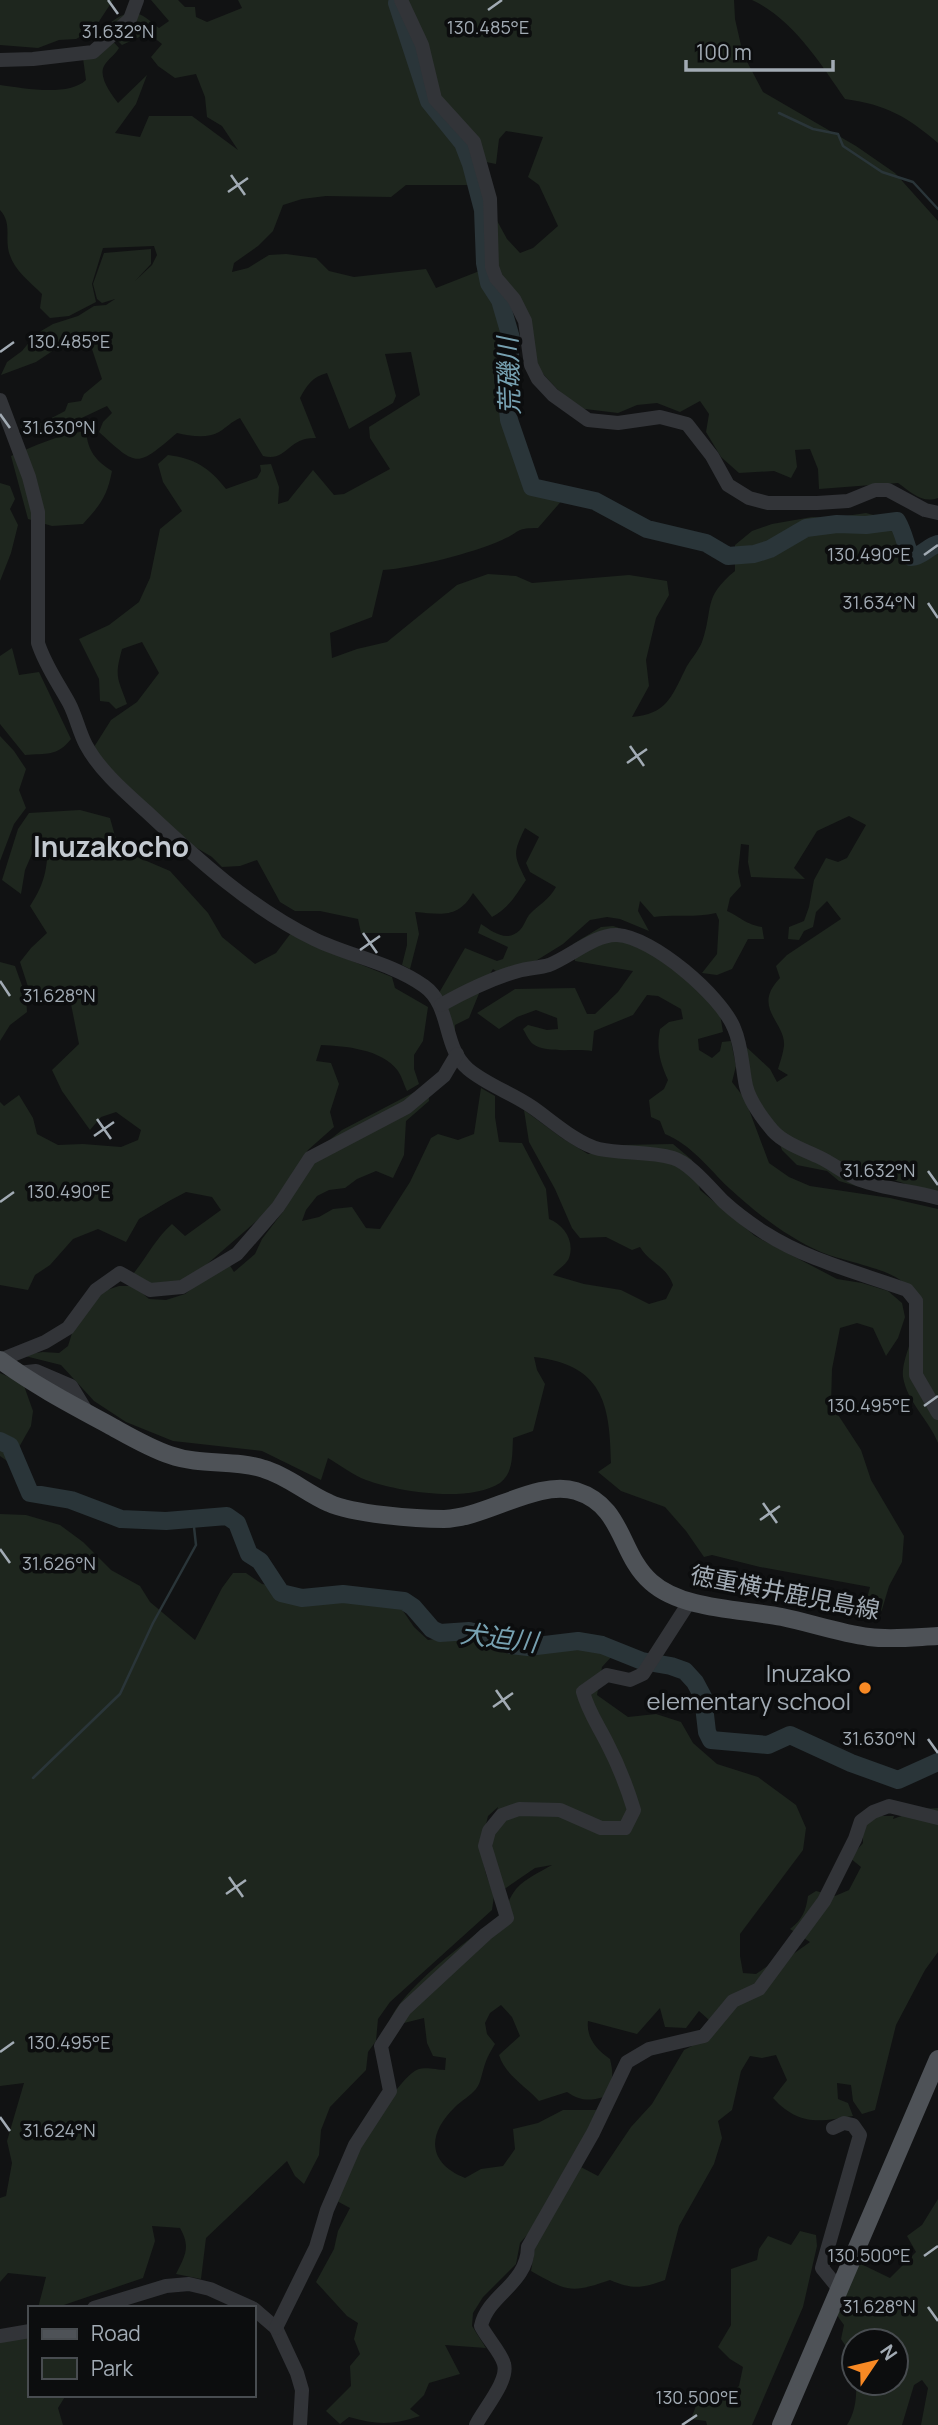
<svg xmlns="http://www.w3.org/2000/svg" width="938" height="2425" viewBox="0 0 938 2425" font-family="Manrope,'Noto Sans JP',sans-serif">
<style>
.green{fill:#1e261e}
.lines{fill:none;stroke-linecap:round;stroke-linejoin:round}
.stream{stroke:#2a3539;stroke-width:2.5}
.river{stroke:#2a3539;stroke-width:18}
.minor{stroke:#323438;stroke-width:14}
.major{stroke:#4e5257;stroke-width:18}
.ticks{fill:none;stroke:#a2abb4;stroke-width:2.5}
.poi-dot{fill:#f88924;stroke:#0c0d0e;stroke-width:2.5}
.labels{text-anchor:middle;stroke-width:7;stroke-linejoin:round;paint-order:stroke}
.street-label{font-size:24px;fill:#a2abb4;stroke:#0c0d0e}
.poi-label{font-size:24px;fill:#a2abb4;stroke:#0c0d0e;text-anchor:end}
.water-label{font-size:26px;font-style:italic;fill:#77a1b1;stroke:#0c0d0e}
.quarter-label{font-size:28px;font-weight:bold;fill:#c3c9d0;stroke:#0c0d0e}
.ticks-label{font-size:18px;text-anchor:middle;fill:#a2abb4;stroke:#0c0d0e;stroke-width:7;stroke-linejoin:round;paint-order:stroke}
</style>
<rect width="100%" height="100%" fill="#111213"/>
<g class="green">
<path d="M0 0H113L94 29 76 39 59 40 38 48 0 45Z"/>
<path d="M151 0H178L185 7H195L196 17 207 22 242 8 238 0H396L415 64 422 101 443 120 453 137 474 185H406L391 197 326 196 302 199 283 205 273 231 258 246 234 263 232 272 248 268 269 255 286 254 316 258 329 271 354 277 426 269 436 288 482 270 493 280 503 302V352L498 394 512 419 510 445 519 456 525 481 544 485 564 498 538 528C514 528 521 532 502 540 473 553 414 568 383 570L372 617 330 633 332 658 357 649 387 642 457 585 488 574 516 576 532 583 629 575 667 581 669 595 656 618 646 660 649 686 632 717C666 714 671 698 685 670 689 661 698 652 702 642 714 608 702 598 735 571V545L752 531 772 524 812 517 832 518 866 513 892 520 899 544 908 551 930 543 938 535V1201C916 1186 890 1176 862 1175L856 1186 839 1181 827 1171 797 1165 782 1150 770 1118 754 1096 741 1042 770 1069 777 1082 788 1075 778 1069C780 1062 783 1054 784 1046 786 1022 751 1008 780 978L776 966 787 955 841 919 827 901 816 912 813 927 804 931 799 940 788 939 789 927 804 921 809 907 814 880 826 858 838 862 847 858 866 825 849 816 817 831 794 868 805 879 751 877 748 862 749 845 741 844 738 872 741 886 730 898 727 911C742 918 745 924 762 927L764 939H748L732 969 717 975 702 973 717 954 719 920 716 913C695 918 676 914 654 917L640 901 638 911 649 931 620 919 607 917 590 920 563 944 534 962 497 972 493 969 480 991 469 1018 455 1025V1033L439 993 465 948 497 961 503 959 508 947 478 933 481 924C493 932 507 943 520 930 524 926 526 919 529 915 538 905 549 900 556 887L530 872 526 863 539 837 525 828C513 853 513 855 526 880 515 896 509 908 492 917L473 893C458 919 441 914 415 912L419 934 410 969 402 965 407 945V933H361L358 919 320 911H295L280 902 257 860 240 866 222 867 212 857 180 838 89 755 111 720 137 702 159 673 142 642 122 649C114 678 118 678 127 704L116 709 109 702 100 701 99 679 79 639 109 625 139 602 150 578 160 529 182 511 163 482 158 464 168 455C194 458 210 468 226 489L257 478 261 471 260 465 271 464 279 487 278 504 288 501 313 470 334 495 344 494 390 469 370 438 369 427 420 395 411 352 385 354 396 396 393 403 349 429 327 373C312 377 307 385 300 398L316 438C287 437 288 462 263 456L240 418C231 422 227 427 219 432 207 439 190 436 177 433 137 467 138 468 99 432L103 422 112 413 107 406 71 423 30 434 21 428V423H42L65 411 68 403 81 401 84 394 102 379 90 343 81 332 36 362 1 375 7 362 22 351 36 334 53 324 78 316 94 306 106 305 115 299 102 303 97 299 93 284 104 253 151 249V264L135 281 152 265 157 255 154 246 103 248 92 284 96 302 69 316 50 318 40 308 42 294C29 281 11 268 8 248 6 234 11 222 0 210V85C23 88 68 97 86 80L82 51 110 38 119 48C115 55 108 59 104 66 98 77 112 95 118 103L147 75 136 104 115 133 140 137 149 116H192L238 150 222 126 207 117 205 97 196 74 175 78 158 66 151 57 162 44 148 33 122 45 108 31 110 23C133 6 139 12 159 28L169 21Z"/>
<path d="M407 0H734L735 19 743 54 763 92 856 146 895 173 938 221V498C922 504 911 492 898 483L819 489 818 469 810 449 795 450 797 467 791 478 774 471 739 473 721 457 706 432 709 414 700 401 680 412 657 403 637 405 618 413 577 408 555 387 534 364 518 307 488 251 489 206 507 239 520 253 533 248 558 226 539 185 528 177 543 137 506 131 499 139 496 164 476 160 470 130 442 102Z"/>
<path d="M752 0H938V143C906 116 887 105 845 99 820 63 793 19 752 0Z"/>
<path d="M86 431C88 451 95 460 112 471 107 497 100 505 83 524L52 526 28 519 11 456C37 445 57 435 86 431Z"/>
<path d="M0 483 10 486 15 499 10 509 18 525 11 553 0 581Z"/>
<path d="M12 648 19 675 39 672 71 739C57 757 46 753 25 755L0 724V656Z"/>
<path d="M0 736 14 751 26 769 19 790 26 808 14 824 0 861Z"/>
<path d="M80 810 110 818 115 836 128 853 170 871 208 913 222 937 255 964 276 953 291 933 332 953 392 977 395 988 428 1007 423 1041 414 1055V1069L419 1084 407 1091C404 1085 402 1077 398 1071 382 1049 345 1046 321 1045L316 1061 331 1063 339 1084 330 1112 334 1127 308 1150 268 1211 191 1278 162 1288 142 1283 133 1274C147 1257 156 1238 172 1224L185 1236 221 1210 212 1197 186 1192 169 1201 139 1219 126 1242 98 1229 73 1239 50 1265 35 1275 28 1290 0 1285V1102L4 1106 19 1095 33 1118 37 1134 58 1145 83 1144 121 1147 138 1140 141 1130 116 1112 101 1117 90 1130 62 1091 52 1070 79 1044 68 989 60 986 32 999 20 962 31 948 47 933 30 906C45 883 47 870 48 843L38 840 25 870 21 894 2 880 18 829 29 813Z"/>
<path d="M613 926 628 931 661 952 720 1014 723 1032 698 1039 699 1050 712 1058 720 1051 722 1042 731 1041 736 1066 732 1082 745 1099 769 1163 789 1177 810 1186 890 1198 938 1209V1443C929 1420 907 1402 903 1377 902 1367 906 1356 909 1346 914 1326 915 1303 904 1284 896 1270 838 1260 821 1252 788 1238 756 1213 729 1188 709 1169 692 1145 665 1134L660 1121 651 1117 649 1100 664 1089 668 1080C660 1062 656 1049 660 1029L669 1022 683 1019 681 1009 658 996 647 995 633 1015 594 1031 592 1051C576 1048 546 1054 533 1044 529 1041 526 1034 523 1029L528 1025 547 1030 558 1029 557 1018 536 1010 517 1017 499 1029 477 1013 515 989 575 988 587 1014H595L618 992 633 971 575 961 573 944 601 927Z"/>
<path d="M0 962 15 966 26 997 27 1012 10 1025 0 1041Z"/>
<path d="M428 1085 429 1101 406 1121 404 1155 393 1178 376 1171 357 1179 345 1188 329 1190 317 1196 306 1210 302 1221 319 1217 333 1209 352 1207 366 1228 380 1229 410 1182 431 1138 438 1134 458 1140 474 1134 481 1088 495 1096V1117L499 1142 522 1143 546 1189 549 1219C564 1225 575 1241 569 1258 567 1264 557 1270 553 1275L584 1284 621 1290 649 1304 666 1299 673 1285C666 1265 650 1264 640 1247L632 1250 606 1237 580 1238 572 1228 555 1189 529 1142 524 1110 562 1138 588 1154 622 1145 673 1144 692 1160 700 1190 755 1236 837 1279 862 1283 888 1291 902 1303 905 1317 898 1338 886 1356 873 1328 857 1323 840 1328 832 1369 831 1404 861 1450 871 1480 904 1536 902 1562 889 1586 881 1613 864 1610 870 1587 760 1567 712 1555 704 1557 686 1531 665 1507 621 1491 598 1472 611 1463C610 1402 602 1365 534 1357L537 1370 545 1384 533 1431 513 1438C512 1453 514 1473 500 1483 469 1503 399 1492 366 1480 353 1475 340 1465 328 1458L321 1480 262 1451 173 1441 126 1422 94 1401 61 1365 21 1355 43 1352 59 1353 68 1346 73 1330 98 1293 119 1286H134L149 1299 166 1300 185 1294 227 1261 234 1272 255 1254 262 1239 285 1209 297 1185 332 1138 342 1130Z"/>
<path d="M0 1373 23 1383 33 1411 31 1426 10 1463 0 1456Z"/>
<path d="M0 1514 26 1515 60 1525 83 1542 111 1570 140 1586 150 1602 195 1640 222 1588 233 1573H246L262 1584 350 1601 387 1603 401 1608 414 1627 428 1640C443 1638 460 1635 476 1640 488 1643 500 1651 512 1651 547 1652 580 1642 613 1655L602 1667 597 1695 628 1717 656 1714 681 1722 693 1743 717 1764 758 1777 796 1805 806 1828 803 1850 740 1934V1956L743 1973 756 1974 769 1965 789 1957 810 1942 790 1929C802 1920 806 1911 808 1896L816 1891 835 1896 849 1890 861 1867 850 1858 863 1843 862 1827 875 1816H894L893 1819 921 1809 938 1808V1952L925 1970 896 2025 875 2110 862 2114 853 2101 851 2085 837 2083 838 2099 848 2103 853 2116C819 2122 799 2126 773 2098L787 2080 776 2055 762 2058 750 2056 741 2071 732 2110 718 2121 722 2138 714 2164 679 2226 665 2280C643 2288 633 2290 610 2280 570 2294 567 2291 531 2271L537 2236 577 2165 598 2176 631 2127 652 2104 684 2050 692 2046 696 2034 709 2020 699 2011 686 2028 665 2027 660 2008 637 2034 588 2021C586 2038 597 2050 610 2059 614 2075 613 2083 604 2097 589 2101 580 2101 567 2092L539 2101C526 2086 505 2075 499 2055L520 2036 512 2017 501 2005 490 2013 485 2023 487 2034 495 2044C491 2051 487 2057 485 2064 482 2072 481 2083 476 2089 470 2096 461 2101 455 2107 427 2134 427 2163 465 2178L481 2169 503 2166 515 2149 513 2129 538 2123 563 2110H600L534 2227 520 2243 516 2264 483 2297 473 2313 472 2326 486 2348 445 2345 460 2374 429 2383 424 2395 410 2409 420 2416C393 2425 377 2425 349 2417L340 2424 326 2411 351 2386 350 2366 360 2354 354 2339 358 2323 347 2316 316 2282 334 2249 338 2231 350 2208 335 2200C346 2175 394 2077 419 2069 426 2067 438 2070 445 2070L446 2058 433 2056 427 2043 424 2018 388 2027C395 1996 451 1954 477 1933 484 1928 493 1924 499 1917 506 1909 509 1898 516 1889 526 1878 540 1872 552 1865L535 1868 503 1890 491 1869 493 1826 498 1807 488 1816 480 1849 486 1874 494 1896 492 1910 390 2002 378 2019 376 2041 368 2052 366 2070 330 2107 321 2130 319 2155 304 2184 295 2176 287 2161 206 2238 201 2279 176 2274C185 2256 191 2247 180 2228L152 2226 155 2241 143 2278 55 2308H38L46 2277 8 2273 0 2282V2198L6 2196 12 2163 7 2141 24 2083 0 2086Z"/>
<path d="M938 2199V2425H921L928 2388 922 2380 914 2385 902 2425H847C855 2413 857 2397 856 2383H896V2341H854V2365L853 2357 841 2339 844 2325 836 2314 859 2263 890 2278 916 2252 907 2236 922 2225Z"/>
<path d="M800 2231 816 2235 817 2246 803 2307 752 2425H707L706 2421 691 2419 702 2390C717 2395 726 2396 739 2386L743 2367 730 2359 718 2347 731 2325V2269L757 2260 759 2249 768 2236 791 2245Z"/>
<path d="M30 2329V2395H66L58 2408 63 2425H0V2341Z"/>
</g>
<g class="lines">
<g class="stream">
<path d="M779 113 813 129 838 134 843 146 882 172 913 182 938 209"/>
<path d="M33 1778 120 1694 153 1623 196 1545 193 1518"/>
</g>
<g class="river">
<path d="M397 3 429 101 463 143 471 164 483 210 485 263 489 283 500 300 511 338 507 399 509 420 532 487 595 501 647 529 706 543 728 556 754 554 770 549 806 528 837 524 866 525 897 521C904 533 905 544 911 557 923 556 927 547 938 544"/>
<path d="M0 1441 10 1446 30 1493 71 1500 121 1519 166 1521 227 1516 237 1523 249 1554 260 1561 281 1593 302 1598 343 1594 404 1601 413 1607 432 1629 440 1633 469 1631 492 1637 511 1645 528 1647 578 1641 602 1645 642 1661 671 1666 685 1671 695 1682 703 1697 707 1732 711 1740 768 1745 790 1735 851 1763 898 1780 938 1762"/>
</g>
<g class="minor">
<path d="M401 0 422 45 435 99 474 142 490 199 492 267 496 278 514 299 525 321 531 365 538 379 553 395 588 420 618 423 660 417 687 424 712 456 728 485 749 498 768 503H817L848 501 875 490H888L925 510 938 513"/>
<path d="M0 60 33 59 93 52 130 19 137 0"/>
<path d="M0 400 29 477 38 512V643C45 665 58 683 69 703 76 716 79 732 86 745 100 771 126 793 147 812 198 860 251 908 314 939 349 956 392 963 424 986 452 1006 442 1047 468 1069 487 1085 512 1093 532 1107 551 1120 577 1144 599 1149 623 1154 649 1151 673 1158 690 1163 711 1189 724 1202 736 1213 751 1224 765 1233 807 1260 860 1273 907 1290L916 1301V1375L938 1413"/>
<path d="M441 1005C466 991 490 979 518 971 528 968 539 968 549 965 570 957 595 934 617 935 653 937 721 996 734 1028 742 1046 742 1067 746 1086 750 1102 762 1118 773 1131 784 1143 804 1150 819 1157 834 1164 845 1174 860 1180 885 1189 913 1191 938 1198"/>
<path d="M0 1360 45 1342 68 1328 96 1290 120 1273 150 1290 182 1287 237 1254 278 1207 310 1158 407 1107 444 1076 457 1054"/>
<path d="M18 1373 36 1371 71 1386 88 1414"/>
<path d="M833 2128 844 2123 853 2125 860 2135 822 2268 839 2289"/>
<path d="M94 2308 166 2286 189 2284 210 2289 252 2308"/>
<path d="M254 2309 276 2328 297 2373 302 2390 300 2425"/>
<path d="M276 2328 316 2247 327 2210 355 2145 390 2091 381 2046 405 2009 486 1934 507 1918 485 1846 489 1831 502 1815 519 1809 560 1810 601 1828H625L634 1810C627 1787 618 1764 607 1743 598 1725 588 1711 583 1692L607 1675 630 1680 643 1674 690 1601"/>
<path d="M0 2336 30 2331"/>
<path d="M476 2425C483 2410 509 2381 504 2364 502 2354 487 2338 481 2326 488 2294 527 2285 528 2247L593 2133 627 2062 649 2049 704 2036 733 2001 759 1989 824 1901 855 1839 861 1821 873 1812 889 1806 938 1818"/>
</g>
<g class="major">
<path d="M0 1360C34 1385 72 1405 109 1425 129 1436 149 1448 170 1455 201 1466 234 1459 264 1469 288 1476 306 1493 329 1503 352 1514 417 1519 444 1519 486 1518 538 1479 576 1491 624 1506 619 1554 651 1582 682 1610 742 1609 782 1617 811 1623 839 1633 869 1637 892 1640 916 1637 938 1636"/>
<path d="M781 2425 938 2059"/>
</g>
</g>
<path class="ticks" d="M108 0 118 14M488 10 502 0M231 175 245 195M228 192 248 178M0 352 14 342M0 414 10 428M924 555 938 545M928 603 938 618M630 746 644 766M627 763 647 749M363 933 377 953M360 950 380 936M0 981 10 996M97 1119 111 1139M94 1136 114 1122M928 1171 938 1185M0 1202 14 1192M924 1406 938 1396M763 1503 777 1523M760 1520 780 1506M0 1549 10 1563M496 1690 510 1710M493 1707 513 1693M928 1739 938 1753M229 1877 243 1897M226 1894 246 1880M0 2052 14 2042M0 2117 10 2131M924 2256 938 2246M928 2307 938 2321M682 2425 697 2415"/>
<circle class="poi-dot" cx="865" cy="1688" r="7"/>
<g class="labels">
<g class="street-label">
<text transform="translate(785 1593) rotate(11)" y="8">徳重横井鹿児島線</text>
</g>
<g class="poi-label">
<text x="851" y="1682">Inuzako<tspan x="851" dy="28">elementary school</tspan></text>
</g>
<g class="water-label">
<text transform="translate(509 376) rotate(-92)" y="9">荒磯川</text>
<text transform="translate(499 1638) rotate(7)" y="9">犬迫川</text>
</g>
<g class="quarter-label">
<text x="111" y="857">Inuzakocho</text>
</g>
</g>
<g class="ticks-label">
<text x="488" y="34">130.485°E</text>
<text x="118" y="38">31.632°N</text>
<text x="69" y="348">130.485°E</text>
<text x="59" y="434">31.630°N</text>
<text x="869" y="561">130.490°E</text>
<text x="879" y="609">31.634°N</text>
<text x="59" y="1002">31.628°N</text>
<text x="879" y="1177">31.632°N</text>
<text x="69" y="1198">130.490°E</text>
<text x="869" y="1412">130.495°E</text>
<text x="59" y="1570">31.626°N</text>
<text x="879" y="1745">31.630°N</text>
<text x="69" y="2049">130.495°E</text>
<text x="59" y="2137">31.624°N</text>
<text x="869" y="2262">130.500°E</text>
<text x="879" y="2313">31.628°N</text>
<text x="697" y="2404">130.500°E</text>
</g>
<rect x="28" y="2306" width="228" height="91" fill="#0c0d0e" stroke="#484c50" stroke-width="2"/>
<rect x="42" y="2329" width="35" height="10" fill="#4e5257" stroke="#484c50" stroke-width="2"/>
<text x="91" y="2341" font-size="21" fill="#a2abb4">Road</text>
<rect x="42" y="2358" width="35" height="21" fill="#1e261e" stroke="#484c50" stroke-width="2"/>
<text x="91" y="2376" font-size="21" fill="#a2abb4">Park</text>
<g transform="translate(875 2362) rotate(55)"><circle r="33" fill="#0c0d0e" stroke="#484c50" stroke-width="2"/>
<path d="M0-5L12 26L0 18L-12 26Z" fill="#f88924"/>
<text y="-10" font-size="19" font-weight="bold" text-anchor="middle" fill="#a2abb4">N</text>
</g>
<path d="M686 60v10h147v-10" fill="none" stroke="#a2abb4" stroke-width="3.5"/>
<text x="696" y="60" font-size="21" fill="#a2abb4" stroke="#0c0d0e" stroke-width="5" paint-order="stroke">100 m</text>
</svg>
